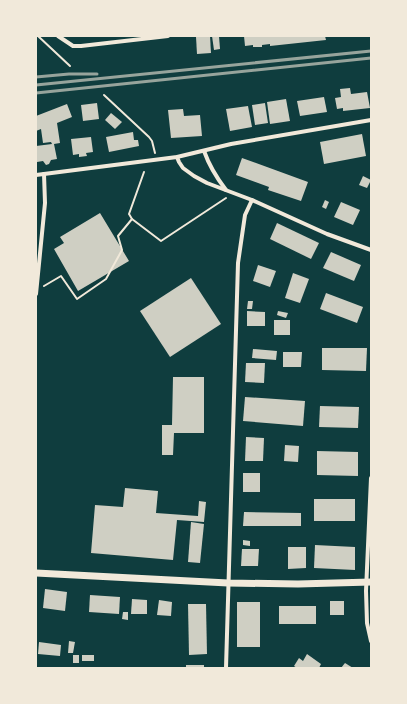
<svg xmlns="http://www.w3.org/2000/svg" width="407" height="704" viewBox="0 0 407 704" font-family="'Sofia Sans Condensed',sans-serif">
<style>
.building{fill:#cfcfc3}
.lines{fill:none;stroke-linecap:round;stroke-linejoin:round}
.path{stroke:#f1e9da;stroke-width:2}
.minor{stroke:#f1e9da;stroke-width:4}
.tertiary{stroke:#f1e9da;stroke-width:7}
.rail{stroke:#97a49c;stroke-width:3}
</style>
<rect width="100%" height="100%" fill="#0f3d3e"/>
<g class="building">
<path d="M210 36 211 53 197 54 196 37Z"/>
<path d="M212 36H219L220 49 214 50Z"/>
<path d="M244 36H325L326 40 270 46V44L262 45V47H253V45L245 46Z"/>
<path d="M350 88 351 94 367 92 370 108 343 111V108L337 109 335 98 341 97 340 89Z"/>
<path d="M324 97 327 112 300 116 297 101Z"/>
<path d="M286 99 290 121 270 124 267 102Z"/>
<path d="M97 103 99 119 83 121 81 105Z"/>
<path d="M265 103 268 123 255 125 252 105Z"/>
<path d="M67 104 72 117 57 123 60 143 54 144 57 159 51 160 49 164 46 165 43 161 37 162 36 146 52 144 51 142 43 143 41 129 36 131V116Z"/>
<path d="M248 106 252 127 230 131 226 109Z"/>
<path d="M183 109 184 116 200 115 202 136 171 138 168 110Z"/>
<path d="M111 113 122 122 115 129 105 120Z"/>
<path d="M133 132 134 140H138L139 146 109 152 106 137Z"/>
<path d="M362 134 366 156 324 164 320 142Z"/>
<path d="M91 137 93 152 86 153 87 156 79 157V154L73 155 71 139Z"/>
<path d="M242 158 308 182 301 201 268 190 269 187 236 175Z"/>
<path d="M363 176 371 180 367 188 359 185Z"/>
<path d="M325 200 329 202 326 209 322 207Z"/>
<path d="M341 202 360 210 353 225 334 217Z"/>
<path d="M100 213 129 261 78 291 54 249 64 243 60 237Z"/>
<path d="M277 223 319 243 311 259 270 239Z"/>
<path d="M331 252 361 265 354 281 323 268Z"/>
<path d="M258 265 276 271 270 287 253 281Z"/>
<path d="M293 273 309 279 300 303 285 298Z"/>
<path d="M191 278 221 324 170 357 140 311Z"/>
<path d="M326 293 363 307 357 323 320 309Z"/>
<path d="M248 301H253L252 309H247Z"/>
<path d="M247 311 265 312V326H247Z"/>
<path d="M278 311 288 313 286 318 277 315Z"/>
<rect x="274" y="320" width="16" height="15"/>
<path d="M322 348H367L366 371 322 370Z"/>
<path d="M253 349 277 351 276 360 252 358Z"/>
<path d="M283 352H302L301 367H283Z"/>
<path d="M246 363H265L264 383 245 382Z"/>
<path d="M173 377H204V433H174L173 455H162V425H172Z"/>
<path d="M245 397 305 401 303 426 243 421Z"/>
<path d="M320 406 359 407 358 428 319 427Z"/>
<path d="M246 437 264 438 263 461H245Z"/>
<path d="M285 445 299 446 298 462 284 461Z"/>
<path d="M317 451 358 452V476L317 475Z"/>
<rect x="243" y="473" width="17" height="19"/>
<path d="M125 488 158 491 156 513 198 516 199 501 206 502 204 522 177 520 173 560 91 553 95 505 123 507Z"/>
<rect x="314" y="499" width="41" height="22"/>
<path d="M244 512 301 513V526H243Z"/>
<path d="M191 522 204 524 200 563 188 562Z"/>
<path d="M243 540 250 541V546L243 545Z"/>
<path d="M315 545 355 547V570L314 568Z"/>
<path d="M288 547H306V568L288 569Z"/>
<path d="M242 549H259L258 566H241Z"/>
<path d="M45 589 67 592 65 611 43 608Z"/>
<path d="M90 595 120 597 119 614 89 612Z"/>
<path d="M132 599 147 600V614H131Z"/>
<path d="M159 600 172 602 171 616 157 615Z"/>
<rect x="330" y="601" width="14" height="14"/>
<rect x="237" y="602" width="23" height="45"/>
<path d="M188 604H206L207 654 189 655Z"/>
<rect x="279" y="606" width="37" height="18"/>
<path d="M123 612H128V620L122 619Z"/>
<path d="M69 641 75 642 73 653H68Z"/>
<path d="M39 642 61 645 60 656 38 654Z"/>
<path d="M307 654 321 664 319 668H297L294 666 299 658 303 661Z"/>
<rect x="73" y="655" width="6" height="8"/>
<rect x="82" y="655" width="12" height="6"/>
<path d="M345 663 353 668H341Z"/>
<rect x="186" y="665" width="18" height="3"/>
</g>
<g class="lines">
<g class="path">
<path d="M38 36 70 66"/>
<path d="M104 95 149 137 152 141 155 153"/>
<path d="M144 172 129 214 132 219 161 241 226 198"/>
<path d="M44 286 61 276 77 299 106 279 122 250 118 236 132 219"/>
</g>
<g class="minor">
<path d="M58 36 73 46H81L168 36"/>
<path d="M204 151C209 165 216 177 226 190"/>
<path d="M177 157 179 162 183 168 194 176 207 183 252 200 327 234 371 250"/>
<path d="M36 175 177 157 231 144 371 120"/>
<path d="M36 294 45 203 44 174"/>
<path d="M371 478 366 591 367 623 371 641"/>
<path d="M226 668 238 263 245 215 252 200"/>
</g>
<path class="tertiary" d="M36 573 228 583 298 584 371 582"/>
<g class="rail">
<path d="M36 77 69 74H97"/>
<path d="M36 85 371 51"/>
<path d="M36 93 371 58"/>
</g>
</g>
<rect width="407" height="704" fill="none" stroke="#f1e9da" stroke-width="74"/>
</svg>
